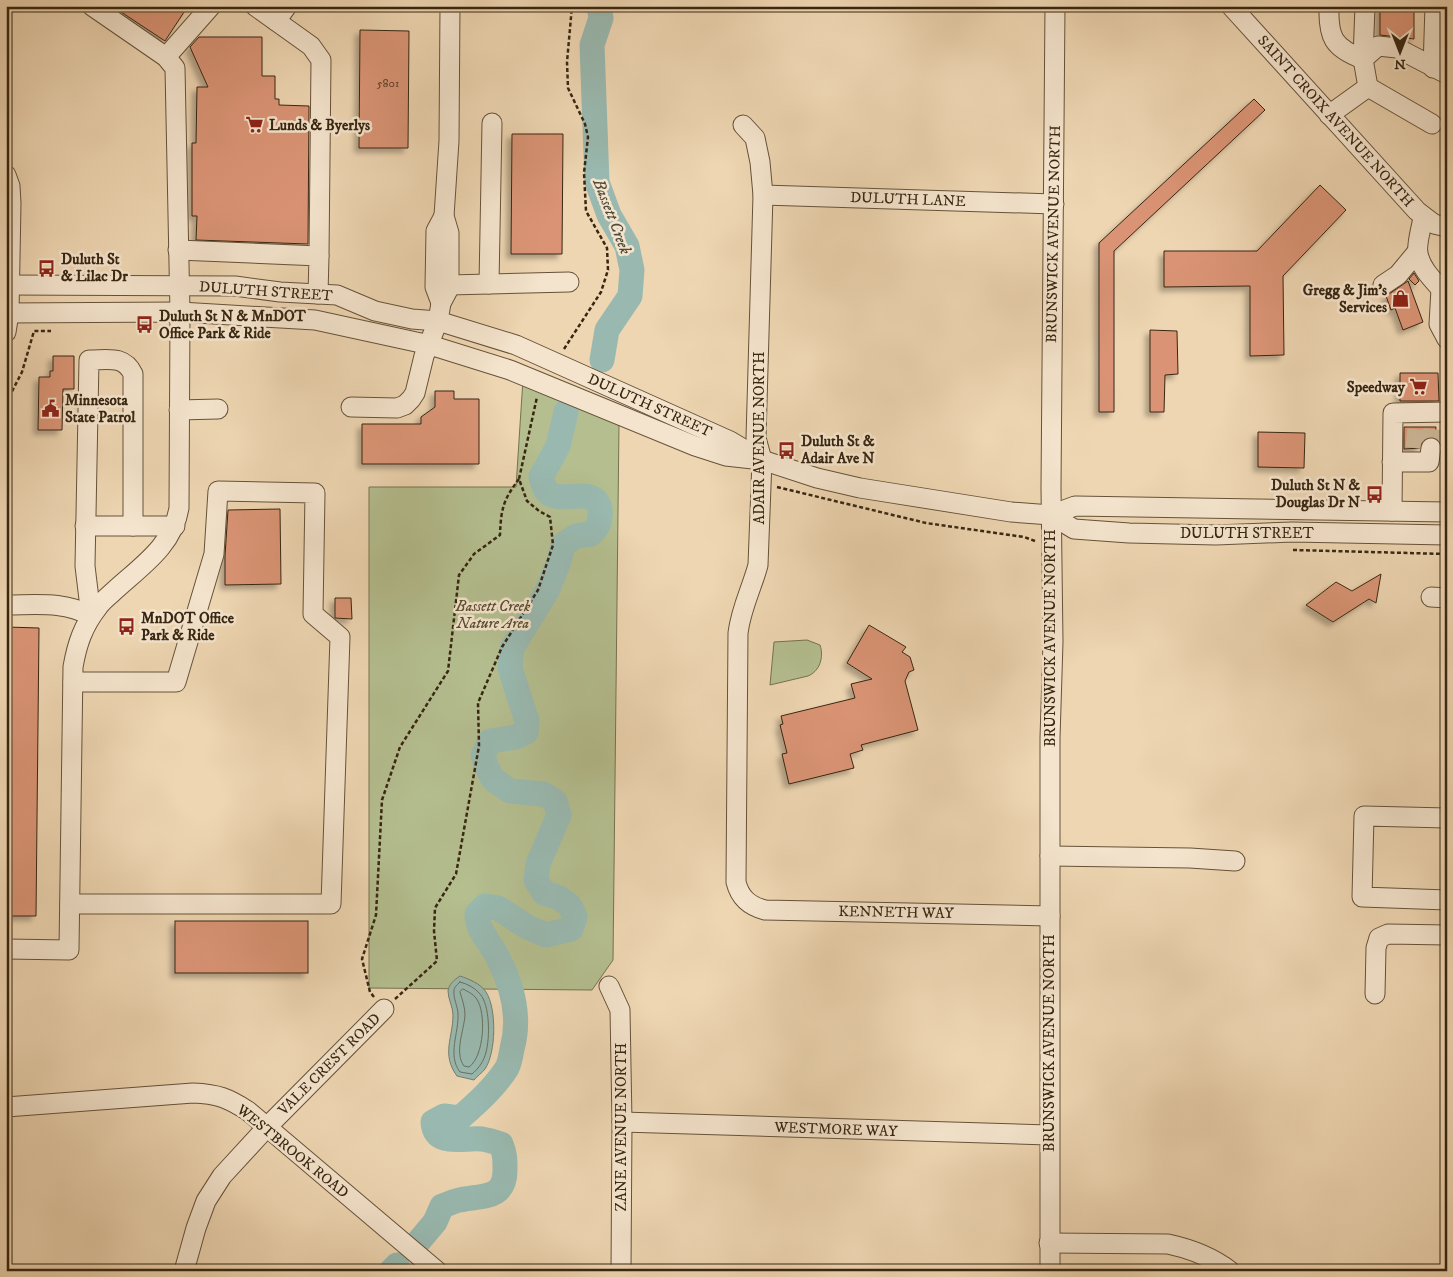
<svg xmlns="http://www.w3.org/2000/svg" width="1453" height="1277" viewBox="0 0 1453 1277" font-family="'IM FELL DW Pica',serif">
<style>
.green{fill:#b4be8f;stroke:#767250}
.water{fill:#99b9b0;stroke:#727e70}
.lines{fill:none;stroke-linecap:round;stroke-linejoin:round}
.shore{stroke:#687060;stroke-width:1}
.river{stroke:#99b9b0;stroke-width:25}
.building{fill:#da9474;stroke:#382611;filter:url(#shadow)}
.minor-tunnel{stroke:#cab392;stroke-width:19;stroke-dasharray:19 9;stroke-linecap:butt}
.minor-casing{stroke:#665239;stroke-width:21}
.path{stroke:#382611;stroke-width:2.5;stroke-dasharray:4 2.5;stroke-linecap:butt}
.minor{stroke:#f4e4cd;stroke-width:19}
.labels{text-anchor:middle;stroke-width:5;stroke-linejoin:round;paint-order:stroke}
.number-label{font-size:12px;fill:#60422a}
.street-label{font-size:15px;fill:#382611;stroke:#f4e4cd}
.poi-label{font-size:15px;font-weight:bold;fill:#382611;stroke:#f4e4cd;text-anchor:start}
.park-label{font-size:15px;font-style:italic;fill:#574c30;stroke:#f4e4cd}
.water-label{font-size:16px;font-style:italic;fill:#504b39;stroke:#f4e4cd}
</style>
<defs>
<filter id="shadow"><feDropShadow dx="-4.5" dy="4.5" stdDeviation="2.5" flood-color="#0004"/></filter>
</defs>
<rect width="100%" height="100%" fill="#eed6b2"/>
<filter id="stains"><feTurbulence type="fractalNoise" baseFrequency=".004" numOctaves="4"/><feColorMatrix values="0 0 0 0 .2 0 0 0 0 .09 0 0 0 0 .02 0 0 0 .5 -.17"/></filter>
<radialGradient id="worn" r=".72"><stop offset=".6" stop-color="#630" stop-opacity="0"/><stop offset="1" stop-color="#630" stop-opacity=".3"/></radialGradient>
<g class="green">
<path d="M523 379 619 423 613 960 592 990 369 988V487H516Z"/>
<path d="M807 640 820 645C824 657 820 671 808 676L770 685 774 642Z"/>
</g>
<path class="water" d="M460 976C469 979 481 984 486 992 497 1009 496 1053 485 1069 482 1073 477 1076 474 1080L457 1076C441 1054 453 1038 453 1015 453 1007 448 999 448 991 449 984 454 980 460 976Z"/>
<g class="lines">
<g class="shore">
<path d="M460 982C468 984 475 988 480 994 490 1005 490 1038 486 1052 484 1061 479 1068 472 1074L460 1072C447 1055 459 1033 458 1014 458 1007 453 998 454 991 454 987 457 985 460 982Z"/>
<path d="M463 989C467 991 473 994 476 998 487 1012 484 1057 469 1067L464 1066C454 1052 464 1031 465 1015 465 1007 462 999 460 992Z"/>
</g>
<g class="river">
<path d="M599 6 601 18 592 45 597 182 609 215 627 246 632 270 630 296 607 330 602 360"/>
<path d="M419 1241 435 1222 442 1206C448 1204 454 1201 460 1200 482 1195 505 1200 505 1170 505 1160 505 1153 501 1144 495 1142 488 1140 482 1139 464 1137 435 1148 433 1122L444 1116 460 1118C477 1103 495 1087 507 1068 510 1062 511 1055 512 1049 521 1017 513 987 498 958 491 943 477 931 477 914L485 906 498 908 527 927 546 935 571 929 575 917 570 906 560 898 544 893 536 880 538 864 559 815 555 801 543 794 510 791 493 779 486 766 483 755 490 741 516 737 526 732 527 721 510 668 512 648 547 591 558 564 563 545 576 536 591 534C598 527 601 521 600 510 596 485 565 503 550 494 544 490 543 483 541 477L558 446 566 412"/>
<path d="M391 1271 397 1265"/>
</g>
</g>
<g class="building">
<path d="M112 6H188L165 41Z"/>
<path d="M1380 6H1414V39L1380 35Z"/>
<path d="M360 30 409 31 408 148H359Z"/>
<path d="M199 37H262V76H275V99H279V105L309 106 308 244 196 240 197 216H192V143H196L197 87H208L190 47Z"/>
<path d="M1254 99 1265 110 1114 251V412H1099V243Z"/>
<path d="M512 134H563L562 254H511Z"/>
<path d="M1320 185 1346 210 1283 276 1284 355 1250 356V286L1164 287V251H1257Z"/>
<path d="M1414 273 1419 281 1415 285 1409 279Z"/>
<path d="M1408 281 1423 322 1403 330 1395 308 1391 310 1386 296Z"/>
<path d="M1150 330 1177 331 1178 374 1165 375 1164 412H1150Z"/>
<path d="M53 356H74V389H63L62 430H38L39 377H50V371H53Z"/>
<path d="M1400 373H1438L1439 401H1400Z"/>
<path d="M435 391H454V399H479V464H362V424H421V417L435 407Z"/>
<path d="M1404 427H1436L1435 438H1426L1422 441 1420 448 1404 449Z"/>
<path d="M1258 432 1305 433 1304 468 1258 467Z"/>
<path d="M280 509 281 584 225 585V556L228 510Z"/>
<path d="M1381 574 1376 603 1369 599 1333 622 1306 605 1336 582 1352 591Z"/>
<path d="M335 598H351L352 619 335 618Z"/>
<path d="M869 625 906 647 902 652 910 657 914 670 909 672 905 681 918 730 861 745 863 750 850 754 854 768 789 784 782 754 787 753 780 725 783 724 781 716 855 698 851 684 872 679 847 663Z"/>
<path d="M6 627 39 628 36 916H6Z"/>
<rect x="175" y="921" width="133" height="52"/>
</g>
<g class="lines">
<g class="minor-tunnel">
<path d="M1415 448 1417 427"/>
<path d="M1431 448 1433 427"/>
</g>
<defs>
<g id="minor">
<path d="M255 6 276 21 287 6"/>
<path d="M1231 6 1417 211 1434 224 1447 227"/>
<path d="M1329 6C1328 37 1333 48 1363 59L1378 46 1397 48 1447 74"/>
<path d="M1365 6 1363 59 1368 87"/>
<path d="M276 21 311 46 321 60 319 256"/>
<path d="M166 57 211 6"/>
<path d="M1433 68 1435 6"/>
<path d="M1329 115 1368 87 1432 124"/>
<path d="M743 125 755 138 760 162 763 195 756 438 762 460 758 565C752 588 741 608 738 633L736 882C740 898 749 906 765 910L1050 916"/>
<path d="M6 175 10 186 11 203 9 313 6 332"/>
<path d="M763 195 1054 204"/>
<path d="M1423 217C1422 226 1416 244 1418 253 1420 267 1432 279 1441 289"/>
<path d="M178 250 319 256 318 294"/>
<path d="M1447 283 1441 289 1439 324 1447 339"/>
<path d="M489 284 492 123"/>
<path d="M6 285 235 286 280 292 337 295 375 311 412 319 438 321 516 345 730 441 757 457"/>
<path d="M449 285 569 282"/>
<path d="M1383 285 1398 275 1417 252"/>
<path d="M441 303 435 287 436 231 444 216"/>
<path d="M6 313 180 312 315 320 430 345 510 370 695 446 726 456 762 460 817 478 860 488 1011 512 1051 515 1074 529 1129 533 1216 535 1292 532 1447 535"/>
<path d="M351 407 397 408 405 405 411 399 415 393 424 356 438 321 441 303 449 288V233L444 216 449 141 450 6"/>
<path d="M179 410 218 409"/>
<path d="M1392 462H1429L1431 448"/>
<path d="M1392 511 1393 413 1447 412"/>
<path d="M1051 515 1075 506 1447 512"/>
<path d="M85 526H175"/>
<path d="M1431 597 1447 598"/>
<path d="M6 605C37 605 64 601 91 616"/>
<path d="M91 616 85 566 89 360C108 360 124 355 133 374V526"/>
<path d="M1447 818 1364 816 1362 897 1447 900"/>
<path d="M1050 856 1190 858 1235 861"/>
<path d="M70 904H331L340 637 313 614 315 493 218 491 214 554 176 682H73"/>
<path d="M6 949 69 950 73 667C77 644 83 626 98 607 102 601 109 596 114 591 140 567 173 546 179 508L180 312 175 68 166 57 92 6"/>
<path d="M609 986 620 1010 622 1122 621 1271"/>
<path d="M1375 994 1376 948 1379 938 1388 934 1447 935"/>
<path d="M6 1107 193 1093C218 1094 228 1098 248 1111L437 1271"/>
<path d="M622 1122 1049 1135"/>
<path d="M1049 1243 1168 1244C1191 1249 1211 1256 1230 1271"/>
<path d="M184 1271 196 1228 206 1201 222 1176 267 1127 384 1009"/>
<path d="M1050 1271V738L1053 642 1051 488 1055 6"/>
</g>
</defs>
<use href="#minor" class="minor-casing"/>
<g class="path">
<path d="M564 349 601 292 608 270 607 248 586 211 584 173 588 137 585 124 568 88 567 62 572 6"/>
<path d="M6 403 22 372 34 331H51"/>
<path d="M777 487 926 523 1024 537 1035 541"/>
<path d="M1293 550 1447 554"/>
<path d="M374 997 370 992 362 959 376 915 382 800 400 747 448 671 459 575 474 554 500 535C501 509 503 500 519 479"/>
<path d="M395 999 437 961 434 931 435 908 456 874 479 746 478 703 502 647 538 590 553 545 550 517 539 511 527 501 519 479 537 397"/>
</g>
<use href="#minor" class="minor"/>
</g>
<defs>
<symbol id="supermarket-bare" viewBox="-9 -9 18 18"><path d="M-6-5.5h2.5l.6 2H6L4.5 2H-2.5L-4.4-4H-6ZM-1.5 3.2a1.3 1.3 0 1 0 .1 0ZM3 3.2a1.3 1.3 0 1 0 .1 0Z" fill="#8f2418" stroke="#f4e4cd" stroke-width="2.5" paint-order="stroke"/></symbol>
<symbol id="bus-bare" viewBox="-9 -9 18 18"><path d="M-5-6H5V4H4V6H2V4H-2V6H-4V4H-5ZM-3.5-4V0h7V-4ZM-3.5 1.2v1.5H-2V1.2ZM2 1.2v1.5H3.5V1.2Z" fill="#8f2418" stroke="#f4e4cd" stroke-width="2.5" paint-order="stroke"/></symbol>
<symbol id="shop-bare" viewBox="-9 -9 18 18"><path d="M-5-2.5h2.3a2.7 3.5 0 0 1 5.4 0H5L5.5 6h-11ZM-1.5-2.5h3a1.5 2.3 0 0 0-3 0Z" fill="#8f2418" stroke="#f4e4cd" stroke-width="2.5" paint-order="stroke"/></symbol>
<symbol id="civic-bare" viewBox="-9 -9 18 18"><path d="M-.6-6.5H3V-4.5H.6V-3L4-1V1h2V6H-6V1h2V-1L-.6-3ZM-1.2 2.5V6h2.4V2.5Z" fill="#8f2418" stroke="#f4e4cd" stroke-width="2.5" paint-order="stroke"/></symbol>
</defs>
<g fill-rule="evenodd">
<use href="#supermarket-bare" x="242" y="112" width="25" height="25"/>
<use href="#bus-bare" x="34" y="256" width="25" height="25"/>
<use href="#shop-bare" x="1388" y="286" width="25" height="25"/>
<use href="#bus-bare" x="132" y="312" width="25" height="25"/>
<use href="#supermarket-bare" x="1406" y="374" width="25" height="25"/>
<use href="#civic-bare" x="38" y="396" width="25" height="25"/>
<use href="#bus-bare" x="774" y="438" width="25" height="25"/>
<use href="#bus-bare" x="1362" y="482" width="25" height="25"/>
<use href="#bus-bare" x="114" y="614" width="25" height="25"/>
</g>
<g class="labels">
<g class="number-label">
<text x="388" y="87">5801</text>
</g>
<g class="street-label">
<text transform="translate(1336 121) rotate(48)" y="5">SAINT CROIX AVENUE NORTH</text>
<text transform="translate(908 199) rotate(2)" y="5">DULUTH LANE</text>
<text transform="translate(1053 234) rotate(-89)" y="5">BRUNSWICK AVENUE NORTH</text>
<text transform="translate(266 291) rotate(4)" y="5">DULUTH STREET</text>
<text transform="translate(650 405) rotate(24)" y="5">DULUTH STREET</text>
<text transform="translate(759 438) rotate(-90)" y="5">ADAIR AVENUE NORTH</text>
<text x="1247" y="538">DULUTH STREET</text>
<text transform="translate(1050 638) rotate(-90)" y="5">BRUNSWICK AVENUE NORTH</text>
<text transform="translate(896 912) rotate(1)" y="5">KENNETH WAY</text>
<text transform="translate(1049 1043) rotate(-90)" y="5">BRUNSWICK AVENUE NORTH</text>
<text transform="translate(329 1064) rotate(-45)" y="5">VALE CREST ROAD</text>
<text transform="translate(621 1127) rotate(-90)" y="5">ZANE AVENUE NORTH</text>
<text transform="translate(836 1129) rotate(2)" y="5">WESTMORE WAY</text>
<text transform="translate(293 1151) rotate(39)" y="5">WESTBROOK ROAD</text>
</g>
<g class="poi-label">
<text x="269" y="130">Lunds &amp; Byerlys</text>
<text x="61" y="264">Duluth St<tspan x="61" dy="17">&amp; Lilac Dr</tspan></text>
<text x="1387" y="295" text-anchor="end">Gregg &amp; Jim's<tspan x="1387" dy="17">Services</tspan></text>
<text x="159" y="321">Duluth St N &amp; MnDOT<tspan x="159" dy="17">Office Park &amp; Ride</tspan></text>
<text x="1405" y="392" text-anchor="end">Speedway</text>
<text x="65" y="405">Minnesota<tspan x="65" dy="17">State Patrol</tspan></text>
<text x="801" y="446">Duluth St &amp;<tspan x="801" dy="17">Adair Ave N</tspan></text>
<text x="1360" y="490" text-anchor="end">Duluth St N &amp;<tspan x="1360" dy="17">Douglas Dr N</tspan></text>
<text x="141" y="623">MnDOT Office<tspan x="141" dy="17">Park &amp; Ride</tspan></text>
</g>
<g class="park-label">
<text x="493" y="611">Bassett Creek<tspan x="493" dy="17">Nature Area</tspan></text>
</g>
<g class="water-label">
<text transform="translate(613 216) rotate(69)" y="6">Bassett Creek</text>
</g>
</g>
<rect width="1453" height="1277" fill="none" stroke="#eed6b2" stroke-width="25"/>
<rect x="8" y="8" width="1438" height="1262" fill="none" stroke="#382611" stroke-width="2.5"/>
<rect x="12" y="12" width="1428" height="1252" fill="none" stroke="#382611"/>
<g transform="translate(1400 52) rotate(180)" stroke="#f4e4cd" stroke-width="4" paint-order="stroke">
<path d="M0-4L9 19L0 12L-9 19Z" fill="#382611"/>
<text y="-8" font-size="14" font-weight="bold" text-anchor="middle" fill="#382611">N</text>
</g>
<rect width="100%" height="100%" filter="url(#stains)"/>
<rect width="100%" height="100%" fill="url(#worn)"/>
</svg>
